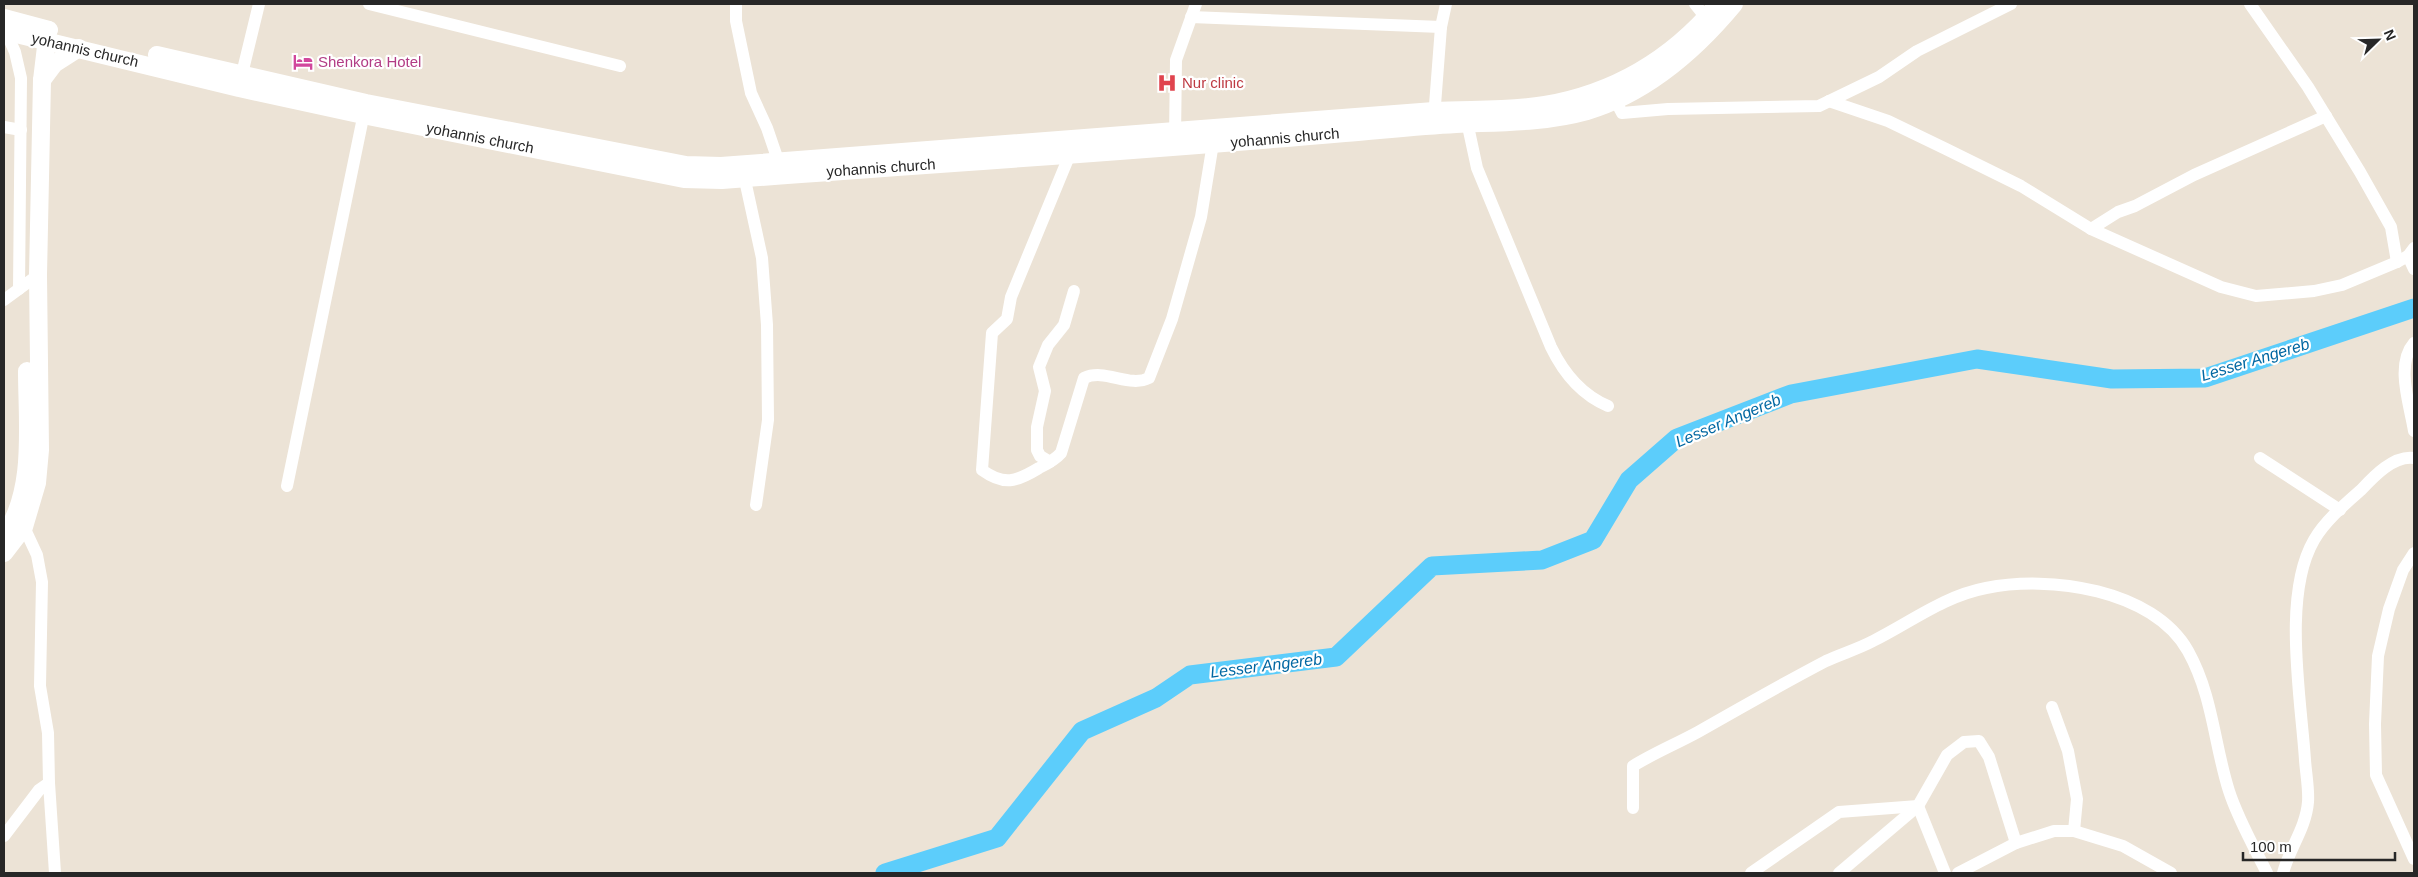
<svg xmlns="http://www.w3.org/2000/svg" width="2418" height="877" viewBox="0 0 2418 877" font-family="Arial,sans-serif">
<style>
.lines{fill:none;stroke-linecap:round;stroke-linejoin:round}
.river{stroke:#5ccdfb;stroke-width:19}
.street{stroke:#fff;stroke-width:12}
.secondary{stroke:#fff;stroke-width:18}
.labels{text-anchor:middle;stroke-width:4.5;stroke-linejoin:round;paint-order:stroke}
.street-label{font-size:15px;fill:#272727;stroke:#fff}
.hotel-label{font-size:15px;fill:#b23c85;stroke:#fff;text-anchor:start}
.health-label{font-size:15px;fill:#be3a42;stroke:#fff;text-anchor:start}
.water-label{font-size:16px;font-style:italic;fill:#0067a2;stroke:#fff}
</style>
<rect width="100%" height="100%" fill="#ece3d6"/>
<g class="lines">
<path class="river" d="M885 873 997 838 1082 731 1156 698 1190 675 1336 657 1432 566 1542 560 1593 540 1629 480 1677 438 1791 394 1977 359 2112 379 2205 378 2414 308"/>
<g class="street">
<path d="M369 4 620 66"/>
<path d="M736 4V21L751 93 767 128 781 169"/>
<path d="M1695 4 1711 24"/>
<path d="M2250 4 2308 87 2360 172 2391 227 2397 262"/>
<path d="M1191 17 1441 27"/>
<path d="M6 32 15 52 21 78 19 289"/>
<path d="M240 82 259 4"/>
<path d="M1612 94 1622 113 1668 109 1819 106 1879 77 1917 51 2011 4"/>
<path d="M1829 101 1888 121 1946 149 2021 186 2091 229 2118 212 2135 206 2194 175 2326 116"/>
<path d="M1466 117 1477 168 1551 347C1563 372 1582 395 1608 406"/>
<path d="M1434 118 1441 27 1446 4"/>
<path d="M4 127 21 130"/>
<path d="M1175 138 1176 60 1196 4"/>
<path d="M1071 147 1070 154 1011 297 1007 319 992 333 982 470C1004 486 1016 482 1039 468 1047 464 1055 460 1061 453L1084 378C1105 368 1129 388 1149 378L1172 319 1201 217 1214 137"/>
<path d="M743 171 762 258 767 325 768 420 756 505"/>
<path d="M2091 229 2221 287 2256 296 2314 291 2342 285 2397 262 2408 256 2414 248"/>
<path d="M2408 256 2414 269"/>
<path d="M4 300 38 275"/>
<path d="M2414 343C2395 365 2410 405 2414 431"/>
<path d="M2260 458 2340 510"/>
<path d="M1050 462 1040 456 1037 450V427L1045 391 1039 367 1048 345 1064 325 1074 291"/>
<path d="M287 486 365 108"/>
<path d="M2414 553 2403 570 2389 609 2378 656 2375 724 2376 775 2414 859"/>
<path d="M2052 707 2068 751 2077 799 2074 831"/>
<path d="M49 783 55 873"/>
<path d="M1918 806 1945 873"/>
<path d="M1633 808V766C1654 753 1676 744 1698 732 1740 708 1782 684 1826 661 1841 654 1858 649 1873 641 1911 622 1944 596 1986 588 2049 575 2153 589 2188 651 2213 696 2214 744 2229 791 2238 819 2254 847 2267 873"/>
<path d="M4 836 39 790 49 783 48 733 40 686 42 582 37 555 24 527"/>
<path d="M1751 873 1839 812 1918 806"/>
<path d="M1839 873 1918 806 1947 755 1964 742 1979 741 1989 757 2016 843"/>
<path d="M1958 873 2016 843 2054 831H2074L2123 846 2171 873"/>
<path d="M2283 873C2289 849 2306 828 2308 802 2309 789 2306 774 2305 760 2301 698 2282 595 2314 540 2325 521 2345 504 2361 490 2374 476 2394 455 2414 458"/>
</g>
<g class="secondary">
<path d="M4 18 49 30"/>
<path d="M4 31 239 88 363 115 684 179 722 180C930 164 1138 151 1345 133 1382 130 1419 126 1456 124 1499 122 1544 123 1587 111 1647 93 1695 51 1734 4"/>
<path d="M157 55 366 103 686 165 721 166 1434 111C1471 109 1509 111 1545 105 1615 93 1673 58 1718 4"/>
<path d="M42 80 54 64 79 48"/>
<path d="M4 536C36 490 27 424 27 371"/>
<path d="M4 553 24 527 37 483 40 450 38 275 42 80 48 30"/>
</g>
</g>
<defs>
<symbol id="hotel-bare" viewBox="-9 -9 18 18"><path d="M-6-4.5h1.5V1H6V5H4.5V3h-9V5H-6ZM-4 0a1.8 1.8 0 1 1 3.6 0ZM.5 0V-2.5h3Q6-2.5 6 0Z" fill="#d1479c" stroke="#fff" stroke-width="2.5" paint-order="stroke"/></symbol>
<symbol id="hospital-bare" viewBox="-9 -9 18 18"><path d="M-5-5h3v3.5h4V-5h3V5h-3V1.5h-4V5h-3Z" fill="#e0444e" stroke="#fff" stroke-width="2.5" paint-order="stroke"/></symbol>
</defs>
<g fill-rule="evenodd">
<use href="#hotel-bare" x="289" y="48" width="28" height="28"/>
<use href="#hospital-bare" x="1153" y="69" width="28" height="28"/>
</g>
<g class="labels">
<g class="street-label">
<text transform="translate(85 50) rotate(13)" y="5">yohannis church</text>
<text transform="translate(480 138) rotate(11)" y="5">yohannis church</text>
<text transform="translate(1285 138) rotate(-5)" y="5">yohannis church</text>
<text transform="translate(881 168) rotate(-4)" y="5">yohannis church</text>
</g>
<g class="hotel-label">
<text x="318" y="67">Shenkora Hotel</text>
</g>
<g class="health-label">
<text x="1182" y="88">Nur clinic</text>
</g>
<g class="water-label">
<text transform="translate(2255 359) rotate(-17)" y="6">Lesser Angereb</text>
<text transform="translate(1728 420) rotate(-23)" y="6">Lesser Angereb</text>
<text transform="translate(1266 665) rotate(-7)" y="6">Lesser Angereb</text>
</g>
</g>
<rect width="2418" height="877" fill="none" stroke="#272727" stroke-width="10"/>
<g transform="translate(2378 40) rotate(67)" stroke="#ffffff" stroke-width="4" paint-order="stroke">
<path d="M0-4L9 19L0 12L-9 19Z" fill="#272727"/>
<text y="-8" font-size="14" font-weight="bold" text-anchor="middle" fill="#272727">N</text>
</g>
<path d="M2243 852v8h152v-8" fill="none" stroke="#272727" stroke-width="2.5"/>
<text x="2250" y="852" font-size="15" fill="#272727" stroke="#ffffff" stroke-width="4" paint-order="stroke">100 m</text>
</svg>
